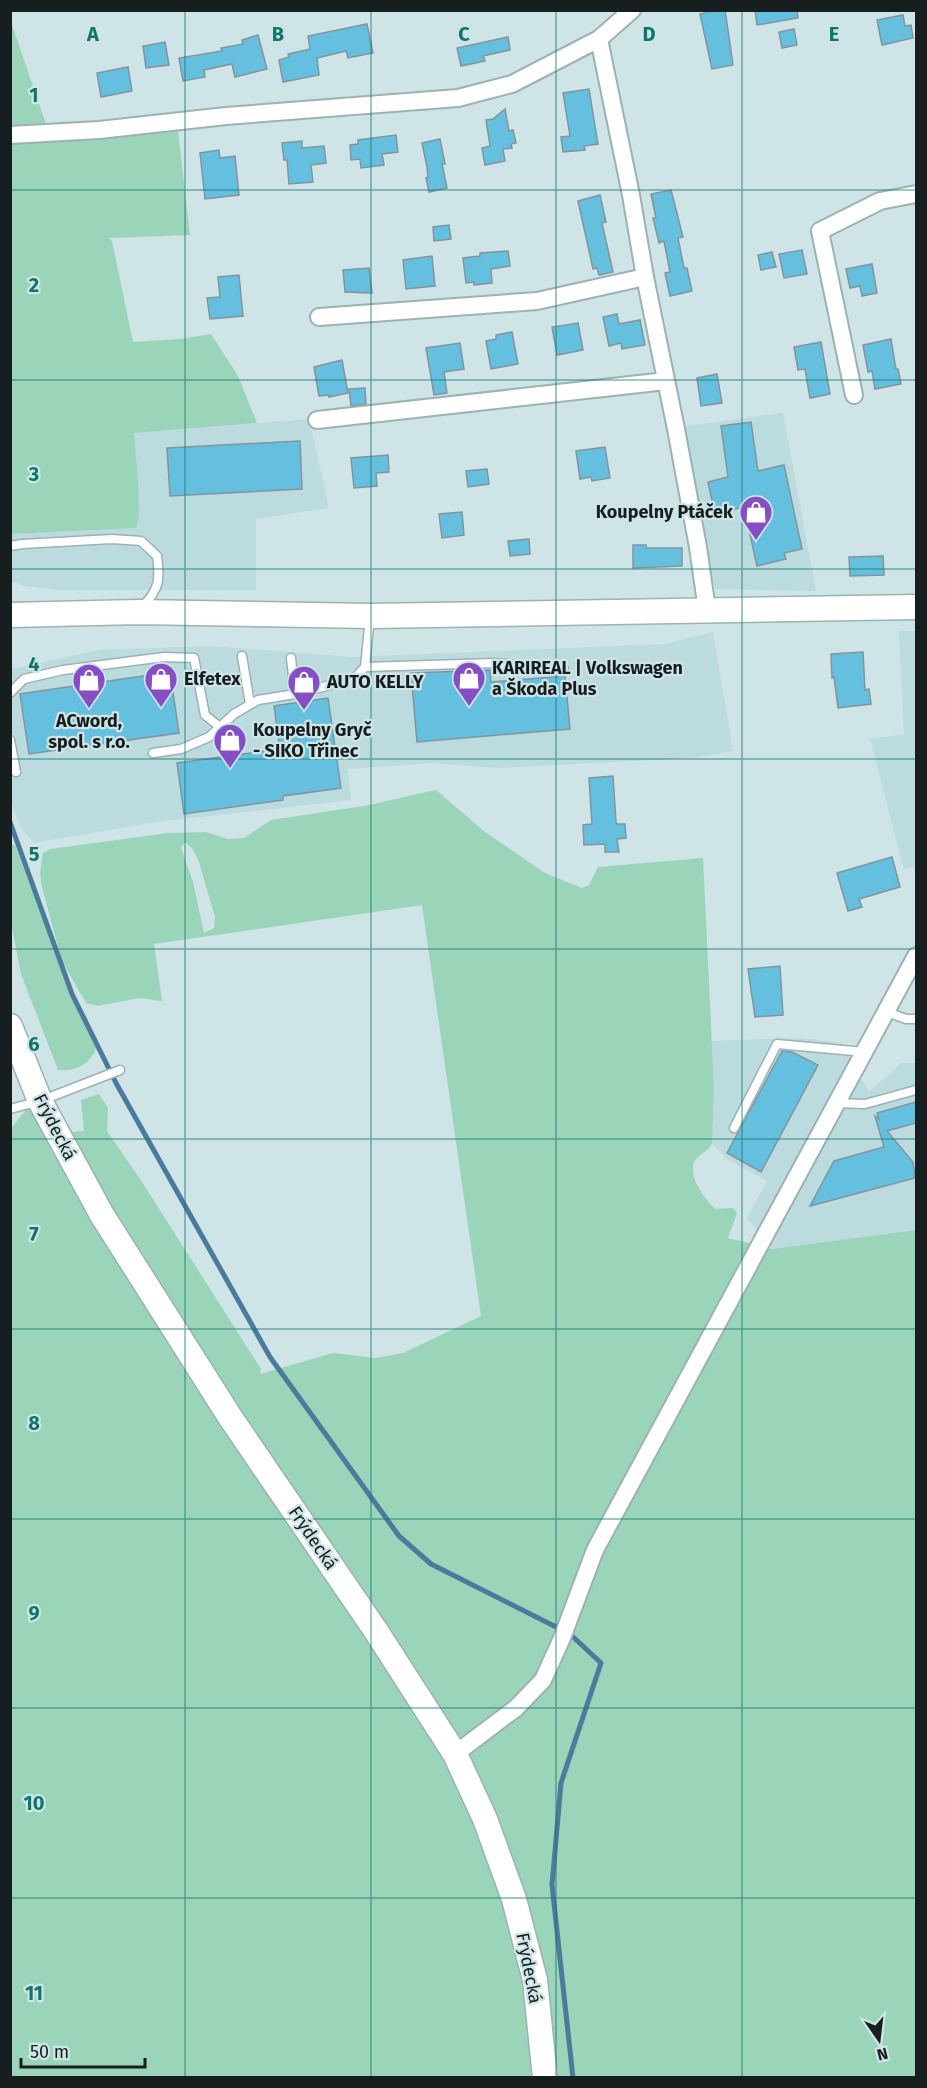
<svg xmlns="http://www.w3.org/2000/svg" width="927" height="2088" viewBox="0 0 927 2088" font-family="'Fira Sans',sans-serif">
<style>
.built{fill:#bbdbde}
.green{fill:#9ad4b9;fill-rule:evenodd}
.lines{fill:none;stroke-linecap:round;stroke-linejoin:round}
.stream{stroke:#4c7a9d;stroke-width:5}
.building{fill:#65c0e0;stroke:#82959c;stroke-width:1.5}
.lane-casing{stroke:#9cb2b4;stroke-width:11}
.street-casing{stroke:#9cb2b4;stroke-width:20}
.secondary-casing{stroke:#9cb2b4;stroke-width:27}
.lane{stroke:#fff;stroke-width:8}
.street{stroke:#fff;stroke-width:16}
.secondary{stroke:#fff;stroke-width:24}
.grid{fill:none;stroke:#0f766e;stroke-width:1.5;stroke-opacity:0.55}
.labels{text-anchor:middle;stroke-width:4.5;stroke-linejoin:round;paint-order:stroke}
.poi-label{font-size:18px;font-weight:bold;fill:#161e1f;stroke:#cee4e6;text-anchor:start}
.street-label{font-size:18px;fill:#161e1f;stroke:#cee4e6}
.grid-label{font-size:20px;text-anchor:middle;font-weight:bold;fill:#0f766e;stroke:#cee4e6;stroke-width:4.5;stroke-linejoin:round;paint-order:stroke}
</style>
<rect width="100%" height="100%" fill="#cee4e6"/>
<g class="built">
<path d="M783 413 816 591 715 589 680 427Z"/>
<path d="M309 419 329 508 256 519V590H58L25 586 11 581 10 534 136 528 138 508 134 433Z"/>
<path d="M899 631H916V866L904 869 870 739 904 734Z"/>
<path d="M713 632 733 751 692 758 497 768 433 763 348 769 351 800 156 822 34 843 21 828 11 802V669L99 650 211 646 352 657 666 644Z"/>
<path d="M801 1038 841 1043 869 1092 901 1063H916V1230L773 1249 747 1218 767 1181 727 1159 712 1143 714 1088 712 1041Z"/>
</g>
<g class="green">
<path d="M11 22 47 127 11 129Z"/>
<path d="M178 131 190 235 109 238 112 241 133 342 180 339 211 334 238 376 257 423 134 433C135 452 143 514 136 528L11 534V142L134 136Z"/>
<path d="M436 790 485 832 545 873 582 888 589 885 598 867 703 858 714 1088 712 1143C709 1151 704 1151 698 1157 683 1171 704 1198 715 1209L733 1208 737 1213 728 1238 773 1249 916 1230V2077H558L547 1978 526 1895 497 1814 466 1748 387 1624 240 1411 113 1209 71 1132 84 1131 81 1100 99 1094 108 1108 107 1131 142 1182 261 1369 260 1374 333 1353 375 1358 403 1353 481 1316 422 905 154 944 162 1001 139 998 98 1006 86 1003 62 961 42 887 40 873 43 853 51 849 168 833 206 832 228 839 244 838 271 820 364 806ZM185 842 193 849 199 862 215 917 214 928 204 933 193 882 181 848Z"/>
<path d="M10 843 15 845 68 985 96 1047C92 1064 74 1072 58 1070L21 974 11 922Z"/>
<path d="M29 1106 91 1222 219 1424 366 1637 444 1760 474 1824 502 1903 522 1982 533 2077 11 2078 10 1126H13Z"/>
</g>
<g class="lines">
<path class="stream" d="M10 822 72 994 116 1083 270 1357 399 1536 431 1564 570 1634 601 1663 561 1783 552 1885 573 2078"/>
</g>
<g class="building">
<path d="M718 10H725L733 65 712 69 700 14Z"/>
<path d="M755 10H797L798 18 757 25Z"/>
<path d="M903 15 905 26 911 25 913 38 882 45 877 20Z"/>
<path d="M367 24 373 53 348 58 346 51 317 58 319 75 283 82 279 60 289 57 288 54 310 49 308 36Z"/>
<path d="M794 29 797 45 782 48 779 32Z"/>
<path d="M258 35 267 69 235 77 232 64 204 70 205 77 183 81 179 58 222 51 221 48 243 44 242 40Z"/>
<path d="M508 37 510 50 483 56 485 61 461 66 457 48Z"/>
<path d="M165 42 169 65 146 68 143 46Z"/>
<path d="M128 67 132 91 101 97 97 73Z"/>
<path d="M589 89 598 144 584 146 585 150 563 152 561 137 570 136 563 93Z"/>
<path d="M505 109 509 131 513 130 516 143 511 144 512 148 503 149 505 161 485 165 482 148 490 146 486 120 493 119Z"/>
<path d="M396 135 398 152 382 154 384 165 361 168 360 159 351 160 350 145 358 144V140Z"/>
<path d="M440 139 445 164H442L447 188 429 192 426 178 428 177 427 167 422 143Z"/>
<path d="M302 141V148L324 146 326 163 311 165 313 182 289 184 287 160H284L282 143Z"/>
<path d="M219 150 220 158 235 156 239 195 205 199 200 153Z"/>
<path d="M671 190 683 237 678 238 684 268H687L692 291 670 296 665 273 670 272 664 241 659 243 653 218H656L651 194Z"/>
<path d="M600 195 606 222 602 223 613 272 599 275 597 268 593 269 578 201Z"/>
<path d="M449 225 451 239 434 241 433 227Z"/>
<path d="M802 250 807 274 784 278 779 254Z"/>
<path d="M508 251 510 266 491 269 492 283 474 285V282L466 283 463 258 480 256V253Z"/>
<path d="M772 252 776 267 761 270 758 255Z"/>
<path d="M432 256 435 286 406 289 403 260Z"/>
<path d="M872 264 877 293 862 296 860 286 850 288 846 269Z"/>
<path d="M369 268 372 293 345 292 343 270Z"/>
<path d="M239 275 243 316 210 319 207 298 220 297 218 277Z"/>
<path d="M617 314 619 324 640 320 645 345 622 349 621 343 609 346 603 317Z"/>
<path d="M578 323 583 350 557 355 552 327Z"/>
<path d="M512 332 518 364 491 369 486 341 496 339V335Z"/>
<path d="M891 339 896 369H898L901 384 875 389 872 371 868 372 863 345Z"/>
<path d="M821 342 830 394 810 398 805 369 798 370 794 347Z"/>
<path d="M460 343 464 369 444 372 447 393 434 395 426 348Z"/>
<path d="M342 360 348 393 329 397V395L319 396 314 367Z"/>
<path d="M717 374 722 403 701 406 697 378Z"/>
<path d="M365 388 366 404 351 406 349 389Z"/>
<path d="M751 422 758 471 784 465 802 549 784 553 786 559 757 566 744 507 715 514 708 482 728 477 721 426Z"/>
<path d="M300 441 302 489 170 496 167 448Z"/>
<path d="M605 447 610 478 592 481 591 477 580 479 576 451Z"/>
<path d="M388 455 389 472 376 473 377 486 354 488 351 458Z"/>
<path d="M487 469 489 484 468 487 466 471Z"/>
<path d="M462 512 464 535 442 538 439 514Z"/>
<path d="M529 539 530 554 510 556 508 541Z"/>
<path d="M633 545H646V548H682V566L633 568Z"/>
<path d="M883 556 884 575 850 576 849 557Z"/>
<path d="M863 652 865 690 869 689 871 704 838 708 834 677 832 678 831 654Z"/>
<path d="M490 670 491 682 565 676 570 729 417 742 411 673Z"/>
<path d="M170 672 179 733 29 754 20 694Z"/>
<path d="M328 698 341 788 283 796V800L184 814 177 763 280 749 274 706Z"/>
<path d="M613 776 616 822 617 824H625L626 838 617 839 619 852H605V844L584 845 583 825 592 824 589 778Z"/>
<path d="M892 857 900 887 859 899 862 907 848 911 837 873Z"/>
<path d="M780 966 783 1015 755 1017 748 969Z"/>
<path d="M782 1051 792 1052 818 1065 761 1172 727 1153Z"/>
<path d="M916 1102V1123L887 1131 913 1162 915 1178 810 1206 834 1161 884 1147 875 1116 879 1119 877 1113Z"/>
</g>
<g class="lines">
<defs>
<g id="lane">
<path d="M10 546 22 544 112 539 141 541 157 556C160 579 160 589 142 607"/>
<path d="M242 656 250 704"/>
<path d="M291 658 295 694"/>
<path d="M365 667 494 663 564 669"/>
<path d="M10 693 24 679 63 670 164 657 194 658 205 715 220 727"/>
<path d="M10 740 16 772"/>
<path d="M153 753 181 749 209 737 234 714 258 700 295 694 354 679 365 667 370 617"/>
<path d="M887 1012 906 1019H916"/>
<path d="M836 1103 865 1104 916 1090"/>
<path d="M10 1109 40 1101 120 1070"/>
<path d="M734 1128 777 1044 865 1052"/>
</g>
<g id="street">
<path d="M599 39 631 195 645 277 676 429 698 547 707 610"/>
<path d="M10 135 99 130 226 116 458 98 512 84 599 39 632 10"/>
<path d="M319 317 537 301 645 277"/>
<path d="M854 395 820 231 880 201 916 194"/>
<path d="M317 420 666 381"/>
<path d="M455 1754 516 1708 543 1680 562 1638 595 1550 916 956"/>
</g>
<g id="secondary">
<path d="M10 615 138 612 370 616 916 607"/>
<path d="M10 1026 40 1101 102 1215 230 1417 376 1631 455 1754 485 1819 514 1899 535 1980 545 2078"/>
</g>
</defs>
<use href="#lane" class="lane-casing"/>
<use href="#street" class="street-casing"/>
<use href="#secondary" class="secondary-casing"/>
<use href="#lane" class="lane"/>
<use href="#street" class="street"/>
<use href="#secondary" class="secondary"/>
</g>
<path class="grid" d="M185 10V2078M371 10V2078M556 10V2078M742 10V2078M10 190H916M10 380H916M10 569H916M10 759H916M10 949H916M10 1139H916M10 1329H916M10 1519H916M10 1708H916M10 1898H916"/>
<defs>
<symbol id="shop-pin" viewBox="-11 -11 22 30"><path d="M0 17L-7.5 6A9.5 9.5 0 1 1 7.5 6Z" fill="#854ec5" stroke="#cee4e6"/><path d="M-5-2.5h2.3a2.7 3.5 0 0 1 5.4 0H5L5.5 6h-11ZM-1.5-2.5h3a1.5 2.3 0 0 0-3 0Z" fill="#fff"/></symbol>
</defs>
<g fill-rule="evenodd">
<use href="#shop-pin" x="737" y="493" width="38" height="52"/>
<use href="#shop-pin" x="450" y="659" width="38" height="52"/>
<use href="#shop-pin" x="142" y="660" width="38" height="52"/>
<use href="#shop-pin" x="70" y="661" width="38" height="52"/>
<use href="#shop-pin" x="285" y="663" width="38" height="52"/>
<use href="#shop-pin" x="211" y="721" width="38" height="52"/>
</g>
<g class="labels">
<g class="poi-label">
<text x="733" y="518" text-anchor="end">Koupelny Ptáček</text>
<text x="492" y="674">KARIREAL | Volkswagen<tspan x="492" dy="21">a Škoda Plus</tspan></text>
<text x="184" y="685">Elfetex</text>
<text x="327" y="688">AUTO KELLY</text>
<text x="89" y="727" text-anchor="middle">ACword,<tspan x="89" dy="21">spol. s r.o.</tspan></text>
<text x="253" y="736">Koupelny Gryč<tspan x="253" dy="21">- SIKO Třinec</tspan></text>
</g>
<g class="street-label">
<text transform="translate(55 1127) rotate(63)" y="6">Frýdecká</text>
<text transform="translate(313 1538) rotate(56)" y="6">Frýdecká</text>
<text transform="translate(529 1968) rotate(79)" y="6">Frýdecká</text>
</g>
</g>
<g class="grid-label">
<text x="93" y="41">A</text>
<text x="278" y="41">B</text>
<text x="464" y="41">C</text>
<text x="649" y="41">D</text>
<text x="834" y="41">E</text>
<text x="34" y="102">1</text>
<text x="34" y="292">2</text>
<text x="34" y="481">3</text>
<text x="34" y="671">4</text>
<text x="34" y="861">5</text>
<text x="34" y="1051">6</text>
<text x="34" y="1241">7</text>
<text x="34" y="1430">8</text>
<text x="34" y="1620">9</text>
<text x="34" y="1810">10</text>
<text x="34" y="2000">11</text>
</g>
<rect width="927" height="2088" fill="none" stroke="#161e1f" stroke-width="24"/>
<g transform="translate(879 2040) rotate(166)" stroke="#cee4e6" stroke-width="4.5" paint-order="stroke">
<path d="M0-4.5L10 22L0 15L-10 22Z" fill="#161e1f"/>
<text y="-9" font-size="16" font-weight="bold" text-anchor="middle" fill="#161e1f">N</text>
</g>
<path d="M21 2058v9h124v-9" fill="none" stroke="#161e1f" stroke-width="3"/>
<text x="30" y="2058" font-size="18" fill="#161e1f" stroke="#cee4e6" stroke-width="4.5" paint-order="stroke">50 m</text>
</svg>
